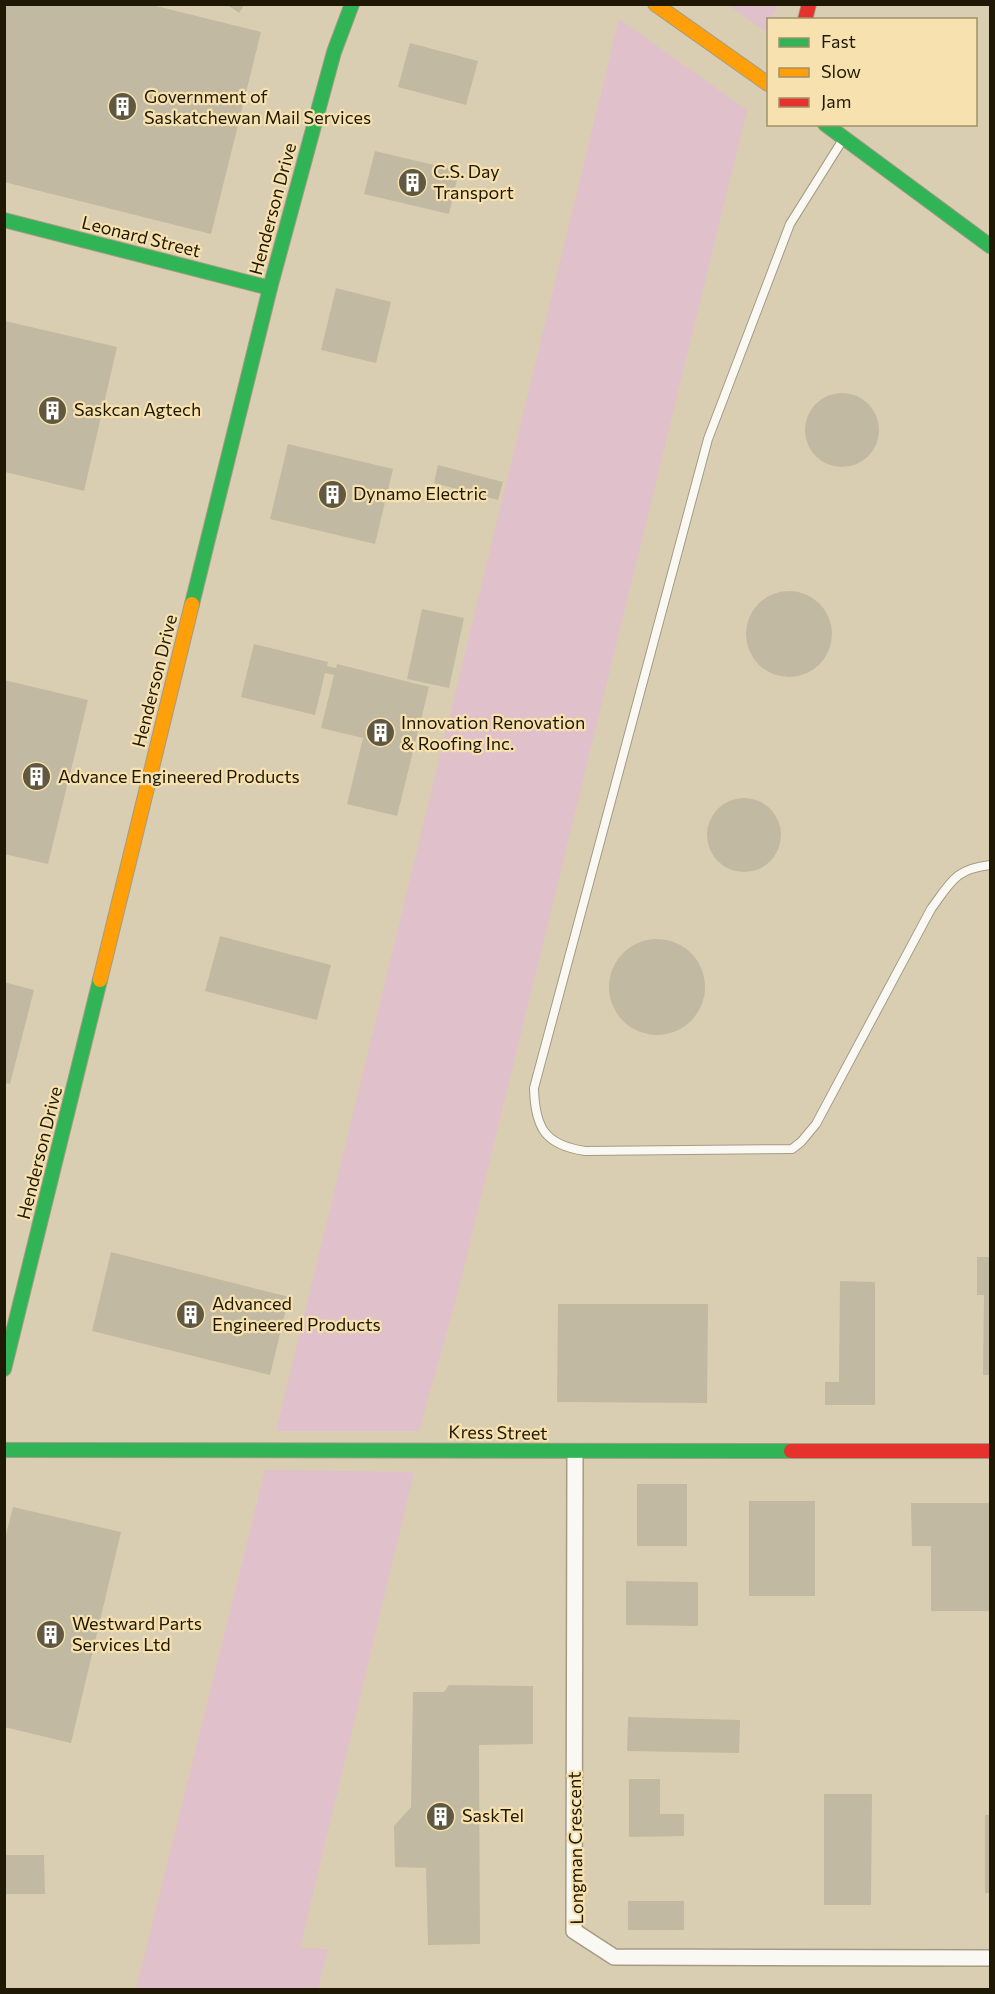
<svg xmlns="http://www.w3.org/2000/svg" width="995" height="1994" viewBox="0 0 995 1994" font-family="Commissioner,sans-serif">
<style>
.green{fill:#dfc0cb}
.building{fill:#c2b9a3}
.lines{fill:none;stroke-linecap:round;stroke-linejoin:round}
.lane-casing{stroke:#a49b85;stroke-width:10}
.street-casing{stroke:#a49b85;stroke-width:18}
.fast-casing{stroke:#a49b85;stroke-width:16}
.slow-casing{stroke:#a49b85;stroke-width:16}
.jam-casing{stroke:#a49b85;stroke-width:16}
.lane{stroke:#f9f8f3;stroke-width:8}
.street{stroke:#f9f8f3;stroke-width:15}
.fast{stroke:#30b455;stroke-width:14}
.slow{stroke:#ff9f0a;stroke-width:14}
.jam{stroke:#e5322d;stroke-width:14}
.labels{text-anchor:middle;stroke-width:4.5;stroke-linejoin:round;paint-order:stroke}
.poi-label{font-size:18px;fill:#1f1804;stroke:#f7e2af;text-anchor:start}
.street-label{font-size:18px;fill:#1f1804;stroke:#f7e2af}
</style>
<rect width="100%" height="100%" fill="#daceb2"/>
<g class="green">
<path d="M728 5H777L773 19 768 20V33Z"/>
<path d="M619 19 747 110 456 1299 419 1431H276Z"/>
<path d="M265 1470 414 1472 300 1948 328 1949 318 1989H136Z"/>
</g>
<g class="building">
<path d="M4 4H148L261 32 211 234 4 182Z"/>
<path d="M226 4H245L239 13Z"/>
<path d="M410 43 478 61 466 105 398 87Z"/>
<path d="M375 151 459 171 449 214 364 194Z"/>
<path d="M336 288 391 302 376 363 321 350Z"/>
<path d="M5 321 117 347 84 491 5 472Z"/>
<circle cx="842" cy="430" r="37"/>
<path d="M288 444 393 469 375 544 270 519Z"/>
<path d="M438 465 503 482 498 500 434 483Z"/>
<circle cx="789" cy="634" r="43"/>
<path d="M422 609 464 618 449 688 407 679Z"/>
<path d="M254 644 328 662 327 666 336 668 337 664 429 687 397 816 347 804 363 738 321 728 334 675 325 673 315 715 241 697Z"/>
<path d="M4 680 88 700 48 864 4 854Z"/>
<circle cx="744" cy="835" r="37"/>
<path d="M220 936 331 965 317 1020 205 991Z"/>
<circle cx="657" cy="987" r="48"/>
<path d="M4 982 34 990 10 1084 4 1083Z"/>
<path d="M111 1252 289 1297 270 1375 92 1331Z"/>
<path d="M977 1257H990V1375H983L984 1295H977Z"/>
<path d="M840 1281 875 1282V1405H825V1382H839Z"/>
<path d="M558 1304H708L707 1403 557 1402Z"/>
<rect x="637" y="1484" width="50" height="62"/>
<rect x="749" y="1501" width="66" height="95"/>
<path d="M911 1503H990V1611H931V1546H912Z"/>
<path d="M13 1507 121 1532 71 1743 4 1727V1542Z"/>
<path d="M626 1581 698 1582V1626L626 1625Z"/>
<path d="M449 1685 533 1686V1744L479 1745 480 1944 428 1945 426 1868 395 1867 394 1826 411 1807 413 1692H444Z"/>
<path d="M628 1717 740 1720 739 1753 627 1751Z"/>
<path d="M629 1779H660V1814H684V1836L629 1837Z"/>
<path d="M824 1794H872L871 1905H824Z"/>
<rect x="985" y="1815" width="5" height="78"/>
<path d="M5 1855H44L45 1894H5Z"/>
<rect x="628" y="1901" width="56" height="29"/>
</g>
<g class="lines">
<defs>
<path id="lane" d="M842 141 790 224 708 439 534 1088C535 1128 545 1145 585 1151L792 1149 801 1142 816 1124 931 909C951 882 955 869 990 865"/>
<path id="street" d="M575 1452 574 1931 614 1957 990 1958"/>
<g id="fast">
<path d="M825 124 990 246"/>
<path d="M4 220 270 288"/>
<path d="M192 604 270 288 334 52 352 4"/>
<path d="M4 1369 100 980"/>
<path d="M4 1450 791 1451"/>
</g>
<g id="slow">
<path d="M655 4 768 84"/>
<path d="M100 980 192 604"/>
</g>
<g id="jam">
<path d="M805 20 809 4"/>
<path d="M791 1451H990"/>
</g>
</defs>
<use href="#lane" class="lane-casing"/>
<use href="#street" class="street-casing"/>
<use href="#fast" class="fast-casing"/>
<use href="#slow" class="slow-casing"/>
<use href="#jam" class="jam-casing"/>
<use href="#lane" class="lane"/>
<use href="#street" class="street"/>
<use href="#fast" class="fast"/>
<use href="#slow" class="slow"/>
<use href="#jam" class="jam"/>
</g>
<defs>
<symbol id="building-disc" viewBox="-11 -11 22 22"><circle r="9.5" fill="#605841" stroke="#f7e2af"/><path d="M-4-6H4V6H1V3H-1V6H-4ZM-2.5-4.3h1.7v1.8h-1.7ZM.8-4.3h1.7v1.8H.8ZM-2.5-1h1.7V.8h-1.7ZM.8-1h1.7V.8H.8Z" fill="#fff"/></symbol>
</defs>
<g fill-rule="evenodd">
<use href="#building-disc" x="106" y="90" width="33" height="33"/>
<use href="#building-disc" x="396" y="166" width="33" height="33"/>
<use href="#building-disc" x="36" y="394" width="33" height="33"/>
<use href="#building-disc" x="316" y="478" width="33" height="33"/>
<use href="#building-disc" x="364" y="716" width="33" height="33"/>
<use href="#building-disc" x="20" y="760" width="33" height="33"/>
<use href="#building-disc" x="174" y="1298" width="33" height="33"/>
<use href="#building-disc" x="34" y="1618" width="33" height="33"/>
<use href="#building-disc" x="424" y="1800" width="33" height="33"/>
</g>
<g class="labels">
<g class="poi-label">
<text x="144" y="103">Government of<tspan x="144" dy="21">Saskatchewan Mail Services</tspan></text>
<text x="433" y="178">C.S. Day<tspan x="433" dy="21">Transport</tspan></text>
<text x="74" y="416">Saskcan Agtech</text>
<text x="353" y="500">Dynamo Electric</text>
<text x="401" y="729">Innovation Renovation<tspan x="401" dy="21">&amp; Roofing Inc.</tspan></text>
<text x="58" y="783">Advance Engineered Products</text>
<text x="212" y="1310">Advanced<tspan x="212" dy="21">Engineered Products</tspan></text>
<text x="72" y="1630">Westward Parts<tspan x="72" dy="21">Services Ltd</tspan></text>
<text x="462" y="1822">SaskTel</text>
</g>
<g class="street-label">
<text transform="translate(273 209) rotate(-75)" y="6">Henderson Drive</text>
<text transform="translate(141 237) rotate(14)" y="6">Leonard Street</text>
<text transform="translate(155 681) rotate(-76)" y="6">Henderson Drive</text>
<text transform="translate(40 1153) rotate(-76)" y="6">Henderson Drive</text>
<text transform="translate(498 1433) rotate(1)" y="6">Kress Street</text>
<text transform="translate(576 1848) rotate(-91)" y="6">Longman Crescent</text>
</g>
</g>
<rect width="995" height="1994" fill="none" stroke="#1f1804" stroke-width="12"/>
<rect x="767" y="18" width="210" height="108" fill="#f7e2af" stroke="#a1916b" stroke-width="1.5"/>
<rect x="779" y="38" width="30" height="9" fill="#30b455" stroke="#a1916b" stroke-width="1.5"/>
<text x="821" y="48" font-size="18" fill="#1f1804">Fast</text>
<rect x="779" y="68" width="30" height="9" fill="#ff9f0a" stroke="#a1916b" stroke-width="1.5"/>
<text x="821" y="78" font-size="18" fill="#1f1804">Slow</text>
<rect x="779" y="98" width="30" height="9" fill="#e5322d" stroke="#a1916b" stroke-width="1.5"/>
<text x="821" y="108" font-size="18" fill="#1f1804">Jam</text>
</svg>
